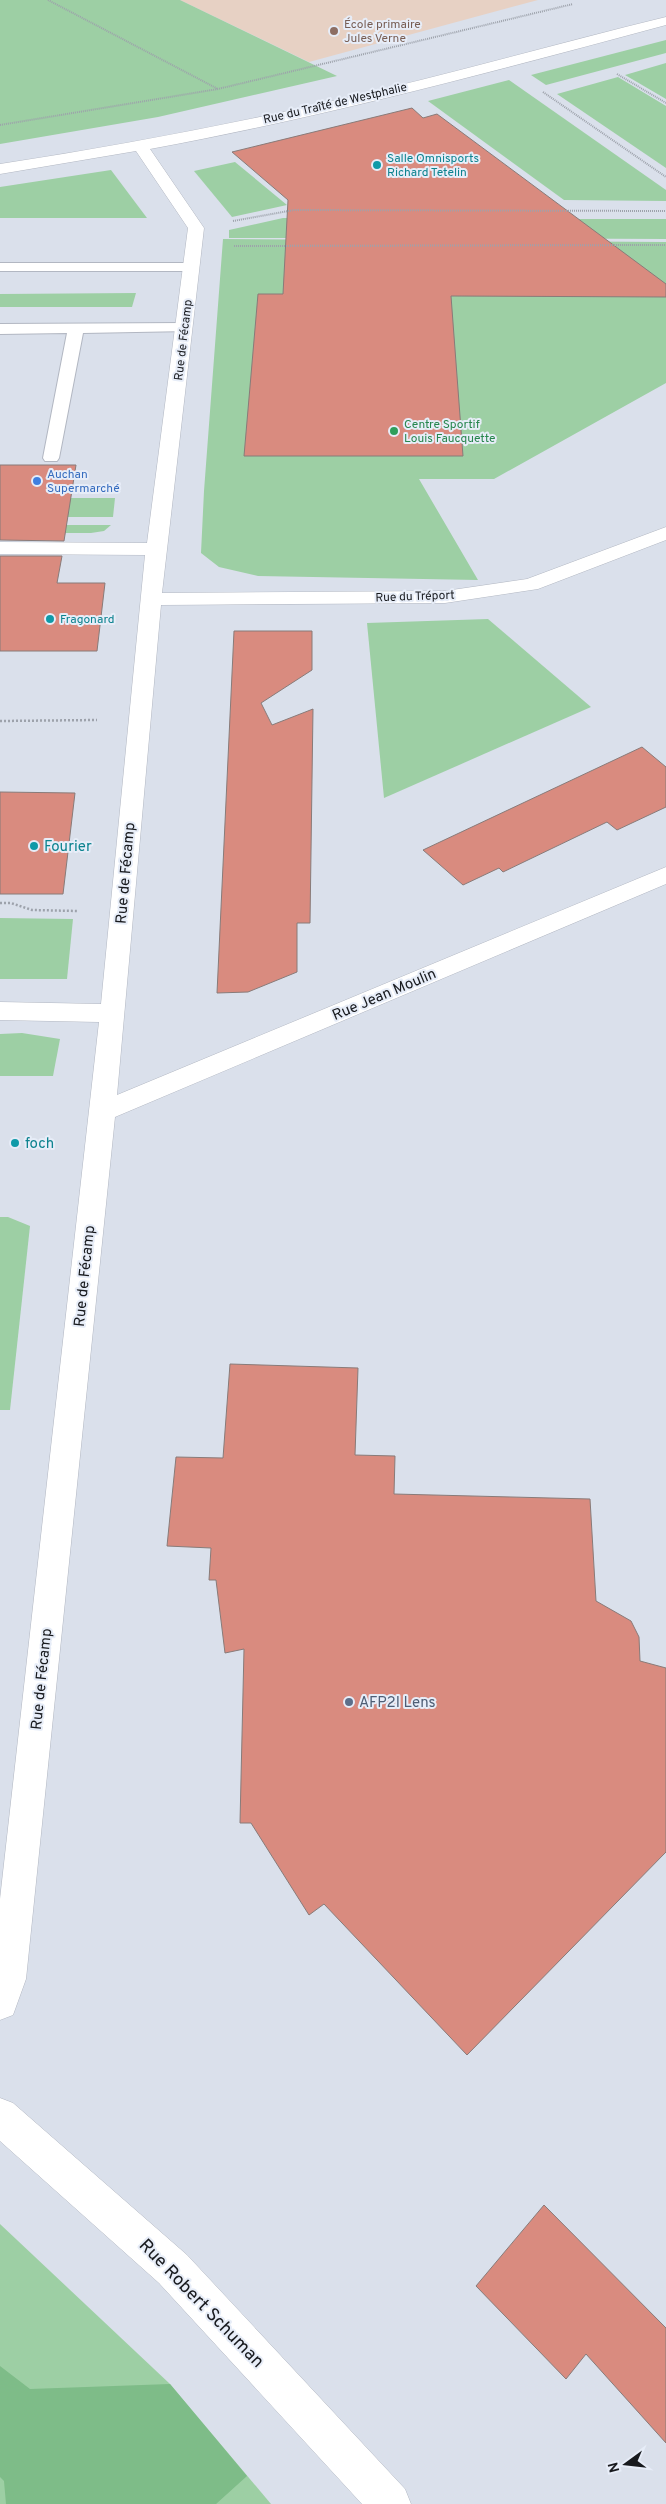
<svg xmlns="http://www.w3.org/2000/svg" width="666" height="2504" viewBox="0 0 666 2504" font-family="Overpass,sans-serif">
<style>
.education{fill:#e7d1c4}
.green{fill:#9dcfa4}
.forest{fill:#7ebc88}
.building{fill:#d98b7f;stroke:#887b79}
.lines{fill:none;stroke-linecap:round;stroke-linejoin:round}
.service-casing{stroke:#b2b7c2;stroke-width:2}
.minor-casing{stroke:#b2b7c2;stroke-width:1}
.tertiary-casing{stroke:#b2b7c2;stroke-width:1}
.path-far1{stroke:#9da2ab;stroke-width:2;stroke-dasharray:1 1;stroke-linecap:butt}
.path{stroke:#9da2ab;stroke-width:2.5;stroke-dasharray:2 2;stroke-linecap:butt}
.service{fill:#fff;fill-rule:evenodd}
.minor{fill:#fff;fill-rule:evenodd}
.tertiary{fill:#fff;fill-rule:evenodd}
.education-dot{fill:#8d6e63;stroke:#e7edf8;stroke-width:2}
.culture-dot{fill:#0f9aa8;stroke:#e7edf8;stroke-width:2}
.leisure-dot{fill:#2e9e5b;stroke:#e7edf8;stroke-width:2}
.shop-dot{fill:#3f7fe0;stroke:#e7edf8;stroke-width:2}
.service-dot{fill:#5c6f8a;stroke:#e7edf8;stroke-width:2}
.labels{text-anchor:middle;stroke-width:4;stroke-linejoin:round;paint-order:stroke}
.far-education-label{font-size:12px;fill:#785e54;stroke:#e7edf8;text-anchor:start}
.far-street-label{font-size:12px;fill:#181a1e;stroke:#e7edf8}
.far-culture-label{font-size:12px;fill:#0d838f;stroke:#e7edf8;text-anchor:start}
.far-leisure-label{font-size:12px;fill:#27864d;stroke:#e7edf8;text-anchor:start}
.far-shop-label{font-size:12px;fill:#366cbe;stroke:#e7edf8;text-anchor:start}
.culture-label{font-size:15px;fill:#0d838f;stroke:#e7edf8;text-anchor:start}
.street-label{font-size:15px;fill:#181a1e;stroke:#e7edf8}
.service-label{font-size:15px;fill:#4e5e75;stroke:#e7edf8;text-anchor:start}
.near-street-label{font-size:18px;fill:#181a1e;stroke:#e7edf8}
</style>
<rect width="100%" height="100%" fill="#dae0eb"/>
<path class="education" d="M180 0H538L309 62Z"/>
<g class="green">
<path d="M0 0H180L337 76 158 117 0 144Z"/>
<path d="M666 40V53L546 85 531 75Z"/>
<path d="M666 63V99L625 75Z"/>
<path d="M618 77 666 106V168L557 94Z"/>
<path d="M509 80 666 190V201L564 200 428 101Z"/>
<path d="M235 162 287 205 232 217 194 171Z"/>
<path d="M111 170 147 218H0V187Z"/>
<path d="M283 218H369V238H229V230Z"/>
<path d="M435 219H666V239L437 238Z"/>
<path d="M223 239 666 242V383L494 479H419L478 580 258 576 219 567 201 553 204 491Z"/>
<path d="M136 293 132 307H0V294Z"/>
<path d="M0 498H115L113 517H0Z"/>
<path d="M0 525H111L104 531 91 533H0Z"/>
<path d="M488 619 591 707 384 798 367 623Z"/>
<path d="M0 918 73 919 67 979H0Z"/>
<path d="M22 1033 60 1039 53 1076H0V1034Z"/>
<path d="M0 1217H8L30 1226 10 1410H0Z"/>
<path d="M0 2224 170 2384 271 2504H0Z"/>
</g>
<path class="forest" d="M0 2366 30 2389 170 2384 247 2476 216 2504H6L4 2481 0 2477Z"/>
<g class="building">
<path d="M412 108 423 118 437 114 666 284V297L451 296 463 456H244L258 294H283L288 200 232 152Z"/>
<path d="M0 465H76L64 541 0 540Z"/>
<path d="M0 556H62L57 583H105L97 651H0Z"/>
<path d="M234 631H312V670L261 703 272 725 313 709 310 923H297V972L248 992 217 993Z"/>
<path d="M642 747 666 767V807L617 830 607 822 503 872 499 868 463 885 423 850Z"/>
<path d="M0 792 75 793 63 894H0Z"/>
<path d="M230 1364 358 1368 355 1455 395 1456 394 1494 590 1499 596 1601 631 1621 639 1637 640 1661 666 1668V1852L467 2055 324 1904 309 1915 251 1823H240L244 1649 225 1653 216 1580H209L211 1548 167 1546 176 1457 223 1458Z"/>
<path d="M544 2205 666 2328V2443L586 2354 566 2379 476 2286Z"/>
</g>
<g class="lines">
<defs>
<g id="service">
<path d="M0 263H192L199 267 192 271H0Z"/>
<path d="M184 323 189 325 192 328 189 331 83 333 59 458 57 461H45L43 458 67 333 0 334V324Z"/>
</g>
<path id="minor" d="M666 17V25C495 71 324 117 150 149L204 228 162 593 445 591 527 579 666 527V540L538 589 445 603 161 605 117 1095 666 867V884L115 1117 26 1979 13 2015 0 2020V1899L99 1022 0 1020V1002L101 1004 145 555 0 554V542L147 543 188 228 136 151 0 174V164C112 147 223 126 333 101 445 76 555 44 666 17Z"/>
<path id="tertiary" d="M0 2098 13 2103 187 2255 405 2489 411 2504H362L159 2283 0 2141Z"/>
</defs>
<use href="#service" class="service-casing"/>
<use href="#minor" class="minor-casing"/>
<use href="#tertiary" class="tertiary-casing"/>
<g class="path-far1">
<path d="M48 0 218 89"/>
<path d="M617 74 666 103"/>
<path d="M543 92 666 177"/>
<path d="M0 125 218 89 573 4"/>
<path d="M233 221 294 210 666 211"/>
<path d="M234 246 666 245"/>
</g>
<g class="path">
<path d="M0 721 97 720"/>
<path d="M0 903H11L32 910 78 911"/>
</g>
<use href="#service" class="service"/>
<use href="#minor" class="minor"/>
<use href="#tertiary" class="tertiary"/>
</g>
<circle class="education-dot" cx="334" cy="31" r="5"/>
<g class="culture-dot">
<circle cx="377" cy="165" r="5"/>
<circle cx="50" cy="619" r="5"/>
<circle cx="34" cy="846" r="5"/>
<circle cx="15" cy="1143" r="5"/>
</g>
<circle class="leisure-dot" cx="394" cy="431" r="5"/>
<circle class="shop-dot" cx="37" cy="481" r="5"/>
<circle class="service-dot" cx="349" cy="1702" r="5"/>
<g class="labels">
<g class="far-education-label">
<text x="344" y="28">École primaire<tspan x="344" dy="14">Jules Verne</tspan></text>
</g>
<g class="far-street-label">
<text transform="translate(335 103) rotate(-13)" y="4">Rue du Traîté de Westphalie</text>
<text transform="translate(183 340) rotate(-83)" y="4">Rue de Fécamp</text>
<text transform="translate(415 596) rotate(-2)" y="4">Rue du Tréport</text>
</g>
<g class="far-culture-label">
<text x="387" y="162">Salle Omnisports<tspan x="387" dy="14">Richard Tetelin</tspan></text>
<text x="60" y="623">Fragonard</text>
</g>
<g class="far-leisure-label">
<text x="404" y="428">Centre Sportif<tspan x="404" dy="14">Louis Faucquette</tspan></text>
</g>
<g class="far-shop-label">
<text x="47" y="478">Auchan<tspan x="47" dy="14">Supermarché</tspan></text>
</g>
<g class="culture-label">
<text x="44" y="851">Fourier</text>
<text x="25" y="1148">foch</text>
</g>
<g class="street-label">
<text transform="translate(125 873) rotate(-85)" y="5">Rue de Fécamp</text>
<text transform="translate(384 994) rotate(-23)" y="5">Rue Jean Moulin</text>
<text transform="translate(84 1276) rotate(-84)" y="5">Rue de Fécamp</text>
<text transform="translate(41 1679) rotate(-84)" y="5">Rue de Fécamp</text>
</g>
<g class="service-label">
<text x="359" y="1707">AFP2I Lens</text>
</g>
<g class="near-street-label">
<text transform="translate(202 2303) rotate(46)" y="6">Rue Robert Schuman</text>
</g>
</g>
<g transform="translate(626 2464) rotate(255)" stroke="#e7edf8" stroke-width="4" paint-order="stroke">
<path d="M0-4L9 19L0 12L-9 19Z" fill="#181a1e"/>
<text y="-8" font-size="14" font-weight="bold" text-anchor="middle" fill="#181a1e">N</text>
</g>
</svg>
